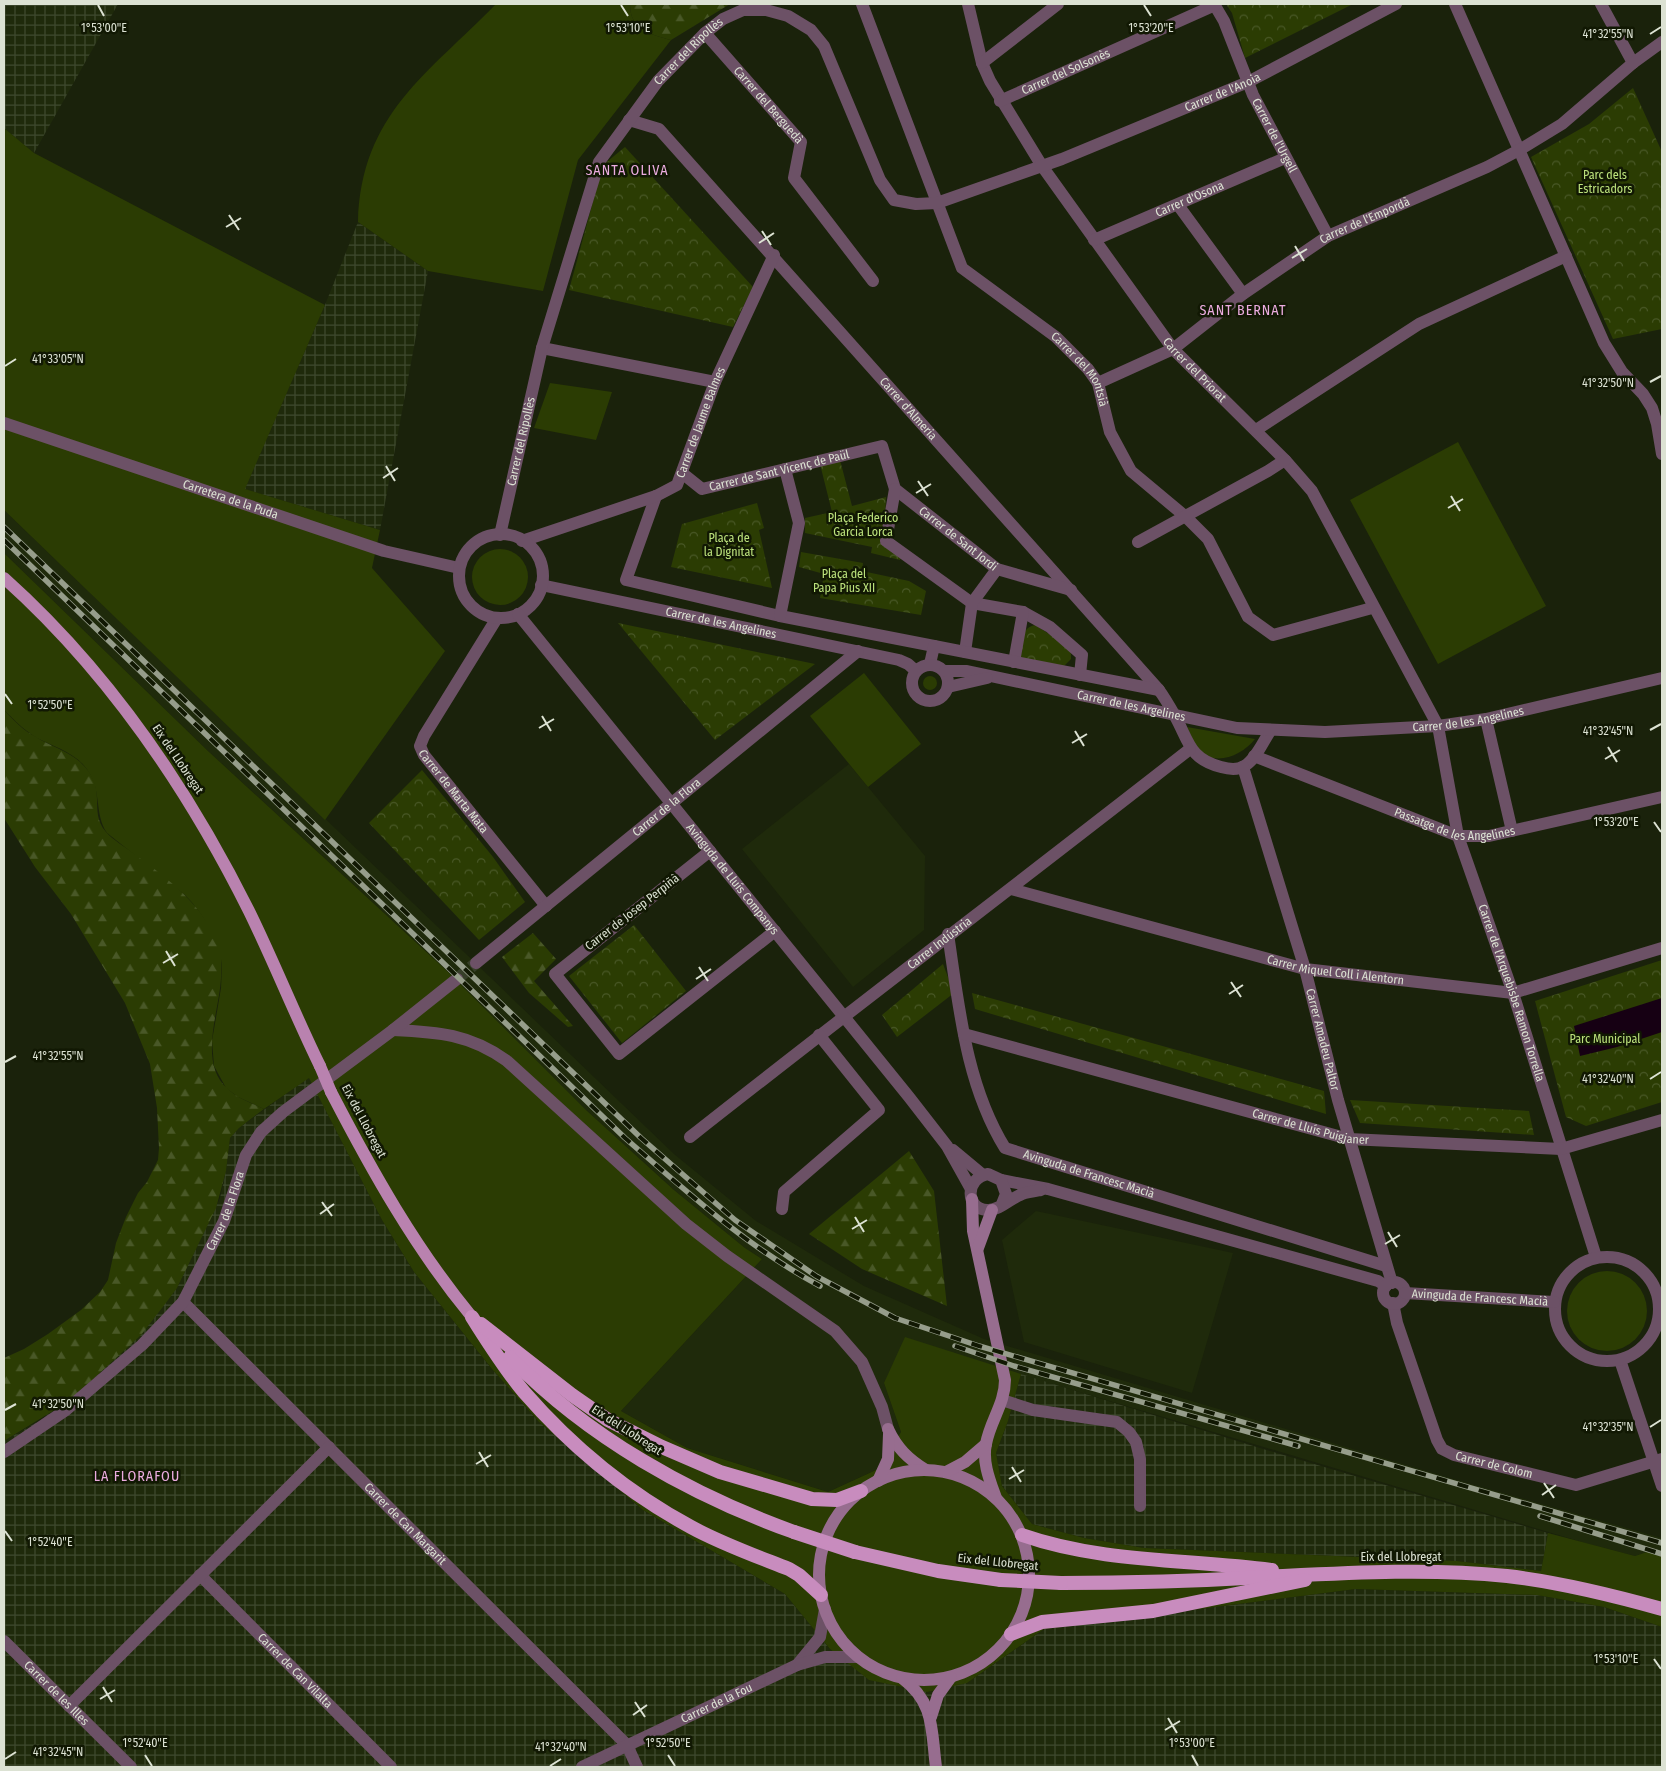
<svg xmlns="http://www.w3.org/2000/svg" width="1666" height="1771" viewBox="0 0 1666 1771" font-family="'Fira Sans Condensed',sans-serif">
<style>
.built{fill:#1f2a0b}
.industrial{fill:url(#industrial-grid)}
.grass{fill:#2b3c03}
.forest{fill:url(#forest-firs)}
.park{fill:url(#park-crowns)}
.water{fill:#160013}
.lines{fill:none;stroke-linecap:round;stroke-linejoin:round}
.minor-tunnel{stroke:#373f29;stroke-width:12;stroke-dasharray:12 6;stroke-linecap:butt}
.minor{stroke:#6c5166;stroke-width:12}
.tertiary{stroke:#6c5166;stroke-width:12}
.secondary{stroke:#976d8f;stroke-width:12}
.primary{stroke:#b982af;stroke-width:12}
.trunk{stroke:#c88cbe;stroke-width:14}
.rail-casing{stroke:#969d8b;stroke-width:5.5}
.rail{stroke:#111803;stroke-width:4;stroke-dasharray:11;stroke-linecap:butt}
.primary-bridge{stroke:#b982af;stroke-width:12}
.trunk-bridge{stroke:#c88cbe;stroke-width:14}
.ticks{fill:none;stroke:#dce2d3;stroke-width:2}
.labels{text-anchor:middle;stroke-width:5;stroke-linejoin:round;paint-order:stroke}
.street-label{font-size:12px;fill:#dce2d3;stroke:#111803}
.park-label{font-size:12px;fill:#bde37d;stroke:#111803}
.neighbourhood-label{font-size:14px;letter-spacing:1px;fill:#ecace0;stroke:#111803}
.ticks-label{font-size:12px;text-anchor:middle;fill:#dce2d3;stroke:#111803;stroke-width:5;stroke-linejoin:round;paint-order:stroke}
</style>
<defs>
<pattern id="industrial-grid" width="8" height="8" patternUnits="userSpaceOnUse" patternTransform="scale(1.25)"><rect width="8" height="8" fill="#1f2a0b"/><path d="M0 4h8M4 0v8" fill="none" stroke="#3f492e"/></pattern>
<pattern id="forest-firs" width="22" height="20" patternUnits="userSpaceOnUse" patternTransform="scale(1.25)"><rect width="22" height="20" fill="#2b3c03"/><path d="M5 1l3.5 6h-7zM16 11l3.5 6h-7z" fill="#495827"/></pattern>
<pattern id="park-crowns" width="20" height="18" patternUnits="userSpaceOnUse" patternTransform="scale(1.25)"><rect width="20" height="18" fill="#2b3c03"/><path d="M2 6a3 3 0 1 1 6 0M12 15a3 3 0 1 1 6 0" fill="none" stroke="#495827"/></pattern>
</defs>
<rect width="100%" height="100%" fill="#1a220b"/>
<g class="built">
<path d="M4 510 674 1154 756 1221 864 1286 984 1339 1453 1479 1662 1538V1557L1647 1552 1635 1556 1585 1543 976 1361 884 1383 901 1432 876 1470 828 1492 687 1448 621 1411 762 1259 745 1248 674 1190 586 1110 448 972 208 751 4 553Z"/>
<path d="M849 764 925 856 924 930 853 987 742 849Z"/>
<path d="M1036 1211 1233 1253 1192 1393 1024 1342 1002 1240Z"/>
</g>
<g class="industrial">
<path d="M4 4H118L34 153 4 128Z"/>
<path d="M358 222 428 271 380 530 244 489 325 305Z"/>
<path d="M309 1077 382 1220 414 1272 492 1369 539 1422 643 1510 785 1594 830 1649 967 1683 1044 1629 1356 1589 1537 1595 1604 1607 1662 1627V1767H4V1441L44 1418 177 1288 220 1198 226 1171 230 1138 239 1128Z"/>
<path d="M1021 1374 1263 1449 1548 1533 1541 1571 1457 1561 1144 1548 1084 1538 1032 1524 1002 1486 996 1453 1008 1421Z"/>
</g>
<g class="grass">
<path d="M496 4H630C630 30 650 34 671 40L578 160 543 291 428 271 358 222C361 114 428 74 496 4Z"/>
<path d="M4 128 34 153 325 305 245 489 380 530 372 568 445 651 325 820 4 510Z"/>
<path d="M550 383 612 392 596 440 534 428Z"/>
<path d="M1458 442 1546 606 1438 664 1350 500Z"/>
<circle cx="500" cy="577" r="28"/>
<path d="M4 553 208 751 448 972 586 1110 674 1190 745 1248 762 1259 621 1411 687 1448 828 1492 876 1470 901 1432 884 1383 905 1337 1021 1374 1008 1421 996 1453 1002 1486 1032 1524 1084 1538 1144 1548 1457 1561 1541 1571 1548 1533 1635 1556 1647 1552 1662 1557V1627L1604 1607 1537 1595 1356 1589 1044 1629 967 1683 927 1692 869 1680 830 1649 785 1594 643 1510 539 1422 492 1369 414 1272 382 1220 309 1078 264 1109 238 1097 226 1088 214 1066 212 1041 221 988 222 963C217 938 203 913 185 895L107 833C94 814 102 791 88 771 77 753 54 747 37 738 25 731 14 720 4 710Z"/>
<path d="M864 673 921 744 868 787 810 716Z"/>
<circle cx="930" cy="683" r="7"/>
<path d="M1187 727 1255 739C1241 757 1210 769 1195 745 1192 740 1190 733 1187 727Z"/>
<circle cx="1607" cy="1311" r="40"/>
</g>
<g class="forest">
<path d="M630 4H730L671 40C650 34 630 30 630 4Z"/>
<path d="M4 710C13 720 24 731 36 737 50 746 66 750 79 761 110 788 87 810 106 832 113 840 124 846 133 853 168 879 206 906 220 950 223 959 221 968 221 977 220 1010 197 1063 228 1089 238 1099 252 1103 264 1109L239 1128 230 1138 226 1171 216 1208 177 1288 162 1308 141 1335 69 1401 4 1441V1358L24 1349 48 1334 81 1310 100 1292 108 1280 116 1243 126 1217 138 1193 147 1182 158 1160 159 1148 157 1108 150 1064 125 1003 71 914 35 867 4 818Z"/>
<path d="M533 933 556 959 534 981 573 1026 568 1027 529 993 502 957Z"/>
<path d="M909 1151 934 1191 947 1306 862 1269 809 1234Z"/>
</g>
<g class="park">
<path d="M1226 4H1353L1245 58 1232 13Z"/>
<path d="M1633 88 1662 152V329L1613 339 1531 157 1589 124Z"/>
<path d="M625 147 753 287 733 327 569 290 603 165Z"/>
<path d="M840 460 852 506 886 497 884 543 902 556 900 560 871 553 872 547 805 533V518L832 512 820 464Z"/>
<path d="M757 503 764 528 759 530 772 588 671 567 682 524Z"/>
<path d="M801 552 863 563 862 571 909 581 926 591 921 615 820 598 824 574 799 567Z"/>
<path d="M618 623 815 664 715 740Z"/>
<path d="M1035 625 1057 639 1068 647 1071 654V659L1064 666 1019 657C1021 644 1020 628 1035 625Z"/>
<path d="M422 770 493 857 525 902 479 940 369 823Z"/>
<path d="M634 925 686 991 622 1043 569 976Z"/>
<path d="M1662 960V1102L1586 1126 1566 1117 1535 1001Z"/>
<path d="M943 964 954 993 897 1037 882 1015Z"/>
<path d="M972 993 1324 1091 1326 1114 975 1009Z"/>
<path d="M1350 1100 1529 1111 1534 1135 1360 1123Z"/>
</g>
<path class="water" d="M1662 998V1032L1617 1047 1580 1056 1574 1026Z"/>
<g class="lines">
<path class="minor-tunnel" d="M457 979 476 963"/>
<g class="minor">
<path id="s1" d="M862 4 962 268 1056 337 1088 369 1098 383 1110 432 1131 471 1186 517 1208 539 1248 617 1273 635 1372 608"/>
<path id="s2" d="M968 4 982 63 990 81 1042 166 1173 349 1285 460 1312 491 1438 726 1458 836 1513 993 1596 1257"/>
<path id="s3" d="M1214 4 1224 21 1253 95 1328 236"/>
<path d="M1455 4 1604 343 1622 372 1643 394 1652 408 1657 424 1662 454"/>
<path d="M1601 4 1633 63"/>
<path id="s4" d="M705 33 801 142 794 178 873 281"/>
<path d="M982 63 1058 4"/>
<path id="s5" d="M1000 101 1215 5"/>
<path id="s6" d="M629 120 659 129 1159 690C1165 698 1170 707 1175 716 1189 741 1189 759 1221 767 1228 769 1238 770 1244 766 1256 760 1263 741 1271 730"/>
<path d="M1178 205 1243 294"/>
<path id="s7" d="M1094 240 1285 158"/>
<path d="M542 348 715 382"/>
<path id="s8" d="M1098 383 1173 349 1243 294 1328 236 1487 167 1521 149 1562 124 1633 63 1662 42"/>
<path d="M1256 430 1419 324 1566 256"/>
<path id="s9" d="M682 473 702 489 882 446 895 489 997 569 1071 590"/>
<path d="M895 489 886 541 972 603 1023 612 1050 627 1082 655 1080 675"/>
<path d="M656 496 626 580 780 616 934 646"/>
<path id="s10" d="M500 535 542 348 599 162 658 81 705 33 723 19 743 10H766L788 16 811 30 824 46 880 180 894 200 916 204 937 203 1062 159 1248 82 1396 4"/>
<path id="s11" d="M522 541 656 496 677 485 715 382 774 255"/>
<path d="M1138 542 1268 471 1285 460"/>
<path id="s12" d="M541 585 899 660 908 664 916 671"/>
<path d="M780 616 799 523 785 469"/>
<path id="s13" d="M497 618 424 736 420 746 424 755 546 906"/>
<path d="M965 652 972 603 997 569"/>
<path d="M1014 662 1023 612"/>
<path d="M930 664 934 646 1159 690"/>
<circle cx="930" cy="683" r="18"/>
<path id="s14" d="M945 671H967L1237 728 1325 732 1438 726 1486 719 1662 678"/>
<path d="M948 687 987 678"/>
<path d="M1486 719 1512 831"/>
<path id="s15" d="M1254 756 1458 836H1489L1662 797"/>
<path id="s16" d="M1243 767 1305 969 1338 1100 1392 1283"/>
<path d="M710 851 555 974 619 1054 775 931"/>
<path id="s17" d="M1011 889 1305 969 1513 993 1662 948"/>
<path id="s18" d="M948 934C959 1007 966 1085 1005 1148L1386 1266"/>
<path id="s19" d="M476 963 858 651"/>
<path d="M393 1030C438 1032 470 1034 507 1061L686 1224 727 1256 835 1331 862 1362 882 1407 888 1429"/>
<path id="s20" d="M964 1034 1349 1139 1561 1149 1662 1120"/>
<path id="s21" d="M690 1137C856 1006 1024 879 1190 749"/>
<path d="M782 1209 784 1192 879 1110 819 1035"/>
<path id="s22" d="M183 1302 627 1745 637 1767"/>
<path id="s23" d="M1393 1303 1397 1323 1437 1440 1442 1449 1454 1455 1576 1485 1662 1459"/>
<path d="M1620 1360 1662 1486"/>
<path d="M1002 1400 1033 1410 1117 1422 1129 1432 1136 1442 1140 1459V1506"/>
<path id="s24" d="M4 1452 66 1410 142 1345 183 1302 224 1221 246 1155 261 1132 283 1112 393 1030 457 979"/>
<path id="s25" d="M200 1575 391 1767"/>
<path id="s26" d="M4 1641 131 1767"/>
<path d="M797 1665 820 1637 825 1609"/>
<path d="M69 1706 329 1447"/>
<path id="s27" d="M582 1767 797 1665 825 1657H858"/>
</g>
<g class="tertiary">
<path id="s28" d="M4 423 384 551 459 568"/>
<circle cx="501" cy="576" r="42"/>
<path id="s29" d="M518 614 909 1097 947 1146 971 1189"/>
<path d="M953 1150 983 1175"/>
<path d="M1001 1180 1048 1189 1378 1281 1386 1286"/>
<path d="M1002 1204 1006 1194 1001 1180 988 1174C965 1178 965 1209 987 1210 999 1211 1011 1198 1022 1194 1028 1192 1035 1191 1041 1190"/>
<circle cx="1607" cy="1309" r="52"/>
<circle cx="1394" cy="1293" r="11"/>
<path id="s30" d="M1405 1293 1554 1302"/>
</g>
<g class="secondary">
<path d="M972 1199 973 1231 1005 1380C1005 1404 990 1421 986 1444 982 1462 990 1481 996 1498"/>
<path d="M978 1248 992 1210"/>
<path d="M888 1429C897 1448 908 1459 926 1470"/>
<circle cx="924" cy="1575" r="105"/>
<path d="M946 1472 965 1462 986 1444"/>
<path d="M878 1481 888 1459 889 1434"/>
<path d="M902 1678C935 1703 931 1729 936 1767"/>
<path d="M931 1717 938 1695 951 1677"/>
</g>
<g class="primary">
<path d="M4 578C108 671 187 787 249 911 274 962 295 1015 320 1066"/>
<path d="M331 1092C372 1171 415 1248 472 1317"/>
</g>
<g class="trunk">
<path d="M472 1317C488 1342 504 1368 524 1392 571 1446 628 1493 691 1527 722 1544 756 1556 789 1569L799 1575 821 1595"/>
<path d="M481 1324 572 1395 608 1420 662 1447 720 1472 812 1499 837 1500 861 1491"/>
<path d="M510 1357C587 1437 691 1495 794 1532"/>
<path d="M1022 1535C1102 1563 1189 1559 1272 1570"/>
<path d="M855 1552 938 1571 1001 1580"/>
<path d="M1061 1583C1129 1583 1197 1581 1265 1577 1346 1573 1426 1568 1507 1576 1559 1582 1612 1595 1662 1609"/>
<path d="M1011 1634 1042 1622 1153 1611 1305 1580"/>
</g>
<defs>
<g id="rail">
<path d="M4 527 641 1138 735 1220 816 1276 895 1318 979 1346 1662 1543"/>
<path d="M4 540 625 1138C687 1192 747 1247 820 1286"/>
<path d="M955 1346 1014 1366 1298 1446"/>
<path d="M1540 1516 1662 1554"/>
</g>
</defs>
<use href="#rail" class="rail-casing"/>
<use href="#rail" class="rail"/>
<path class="primary-bridge" d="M320 1066 331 1092"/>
<g class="trunk-bridge">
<path d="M794 1532 855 1552"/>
<path d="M1001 1580 1061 1583"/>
</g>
</g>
<path class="ticks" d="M98 5 104 16M621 5 628 16M1144 5 1151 16M1650 34 1661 27M229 215 239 230M226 227 241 218M762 231 771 245M759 243 774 233M1295 246 1304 261M1292 258 1307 249M5 366 16 359M1650 382 1661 376M386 466 395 481M383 478 398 468M918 481 928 496M916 493 931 484M1451 496 1460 511M1448 508 1463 499M5 694 12 704M542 716 551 731M539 728 554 719M1650 730 1661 724M1075 731 1084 746M1072 743 1087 734M1608 747 1617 762M1605 759 1620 750M1654 822 1661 832M166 951 175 966M163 963 178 954M699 967 708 981M696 979 711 969M1231 982 1241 997M1229 994 1243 985M5 1062 16 1056M1650 1079 1661 1072M322 1202 332 1216M320 1214 334 1204M855 1217 864 1232M852 1229 867 1220M1388 1232 1397 1247M1385 1244 1400 1235M5 1410 16 1404M1650 1427 1661 1420M479 1452 488 1467M476 1464 491 1455M1012 1467 1021 1482M1009 1479 1024 1470M1544 1483 1554 1498M1542 1495 1556 1485M5 1531 12 1541M1654 1659 1661 1669M103 1687 112 1702M100 1699 115 1690M635 1702 645 1717M633 1715 647 1705M1168 1718 1177 1733M1165 1730 1180 1721M145 1755 152 1766M668 1755 675 1766M1192 1755 1198 1766M5 1759 16 1752M550 1766 561 1759"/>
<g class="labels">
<g class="street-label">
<text dy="4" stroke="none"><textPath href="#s10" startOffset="529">Carrer del Ripollès</textPath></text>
<text dy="4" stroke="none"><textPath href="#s5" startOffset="72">Carrer del Solsonès</textPath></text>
<text dy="4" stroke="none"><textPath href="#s10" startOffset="1211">Carrer de l'Anoia</textPath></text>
<text dy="4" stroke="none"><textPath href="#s4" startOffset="96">Carrer del Berguedà</textPath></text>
<text dy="4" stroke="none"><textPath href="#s3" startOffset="145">Carrer de l'Urgell</textPath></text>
<text dy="4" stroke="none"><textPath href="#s7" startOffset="104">Carrer d'Osona</textPath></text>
<text dy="4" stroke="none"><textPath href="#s8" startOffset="314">Carrer de l'Empordà</textPath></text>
<text dy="4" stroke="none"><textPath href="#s2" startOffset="435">Carrer del Priorat</textPath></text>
<text dy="4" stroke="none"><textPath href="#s1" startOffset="440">Carrer del Montsià</textPath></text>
<text dy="4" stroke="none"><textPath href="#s6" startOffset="406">Carrer d'Almeria</textPath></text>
<text dy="4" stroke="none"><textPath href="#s11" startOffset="232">Carrer de Jaume Balmes</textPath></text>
<text dy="4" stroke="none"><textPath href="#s10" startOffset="96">Carrer del Ripollès</textPath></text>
<text dy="4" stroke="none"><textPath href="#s9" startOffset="105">Carrer de Sant Vicenç de Paül</textPath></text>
<text dy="4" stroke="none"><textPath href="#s28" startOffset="239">Carretera de la Puda</textPath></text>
<text dy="4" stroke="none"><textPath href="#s9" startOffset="336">Carrer de Sant Jordi</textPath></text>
<text dy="4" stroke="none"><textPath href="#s12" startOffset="184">Carrer de les Angelines</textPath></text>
<text dy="4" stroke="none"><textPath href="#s14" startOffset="190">Carrer de les Argelines</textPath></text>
<text dy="4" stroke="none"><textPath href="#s14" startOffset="530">Carrer de les Angelines</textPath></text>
<text transform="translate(178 759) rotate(56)" y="4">Eix del Llobregat</text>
<text dy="4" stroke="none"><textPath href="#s13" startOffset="206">Carrer de Marta Mata</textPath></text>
<text dy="4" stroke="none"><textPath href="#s19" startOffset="246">Carrer de la Flora</textPath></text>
<text dy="4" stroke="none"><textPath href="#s15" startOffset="214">Passatge de les Angelines</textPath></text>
<text dy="4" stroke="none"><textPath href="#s29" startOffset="341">Avinguda de Lluís Companys</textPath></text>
<text transform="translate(632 912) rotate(-38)" y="4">Carrer de Josep Perpiñà</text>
<text dy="4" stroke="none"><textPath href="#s21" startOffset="316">Carrer Indústria</textPath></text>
<text dy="4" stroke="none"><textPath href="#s17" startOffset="335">Carrer Miquel Coll i Alentorn</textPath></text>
<text dy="4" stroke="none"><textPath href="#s2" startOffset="1148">Carrer de l'Arquebisbe Ramon Torrella</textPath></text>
<text dy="4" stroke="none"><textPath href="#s16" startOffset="284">Carrer Amadeu Paltor</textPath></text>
<text transform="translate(364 1121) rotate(62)" y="4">Eix del Llobregat</text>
<text dy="4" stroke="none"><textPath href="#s20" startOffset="359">Carrer de Lluís Puigjaner</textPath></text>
<text dy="4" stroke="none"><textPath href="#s18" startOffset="311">Avinguda de Francesc Macià</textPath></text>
<text dy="4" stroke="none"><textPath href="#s24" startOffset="335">Carrer de la Flora</textPath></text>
<text dy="4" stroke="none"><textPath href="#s30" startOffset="75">Avinguda de Francesc Macià</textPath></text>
<text transform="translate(627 1430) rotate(33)" y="4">Eix del Llobregat</text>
<text dy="4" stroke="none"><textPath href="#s23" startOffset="209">Carrer de Colom</textPath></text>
<text dy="4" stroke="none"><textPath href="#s22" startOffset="314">Carrer de Can Margarit</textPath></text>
<text x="1401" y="1561">Eix del Llobregat</text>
<text transform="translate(998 1562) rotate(6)" y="4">Eix del Llobregat</text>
<text dy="4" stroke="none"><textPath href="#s25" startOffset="135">Carrer de Can Vilalta</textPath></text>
<text dy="4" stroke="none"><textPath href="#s26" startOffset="74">Carrer de les Illes</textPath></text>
<text dy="4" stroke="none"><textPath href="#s27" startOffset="149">Carrer de la Fou</textPath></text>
</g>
<g class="park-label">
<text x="1605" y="179">Parc dels<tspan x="1605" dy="14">Estricadors</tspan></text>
<text x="863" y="522">Plaça Federico<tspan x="863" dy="14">Garcia Lorca</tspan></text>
<text x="729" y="542">Plaça de<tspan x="729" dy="14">la Dignitat</tspan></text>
<text x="844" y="578">Plaça del<tspan x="844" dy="14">Papa Pius XII</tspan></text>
<text x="1605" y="1043">Parc Municipal</text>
</g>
<g class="neighbourhood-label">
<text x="627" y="175">SANTA OLIVA</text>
<text x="1243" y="315">SANT BERNAT</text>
<text x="137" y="1481">LA FLORAFOU</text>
</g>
</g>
<g class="ticks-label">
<text x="104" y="32">1°53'00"E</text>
<text x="1151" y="32">1°53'20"E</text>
<text x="628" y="32">1°53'10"E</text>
<text x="1608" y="38">41°32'55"N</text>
<text x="58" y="363">41°33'05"N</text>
<text x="1608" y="387">41°32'50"N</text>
<text x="50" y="709">1°52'50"E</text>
<text x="1608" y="735">41°32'45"N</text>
<text x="1616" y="826">1°53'20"E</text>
<text x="58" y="1060">41°32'55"N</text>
<text x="1608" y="1083">41°32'40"N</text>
<text x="58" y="1408">41°32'50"N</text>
<text x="1608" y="1431">41°32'35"N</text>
<text x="50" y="1546">1°52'40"E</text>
<text x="1616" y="1663">1°53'10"E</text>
<text x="145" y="1747">1°52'40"E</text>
<text x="668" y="1747">1°52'50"E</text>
<text x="1192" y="1747">1°53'00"E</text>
<text x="561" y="1751">41°32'40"N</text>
<text x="58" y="1756">41°32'45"N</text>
</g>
<rect width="1666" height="1771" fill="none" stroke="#dce2d3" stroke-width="10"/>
</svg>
